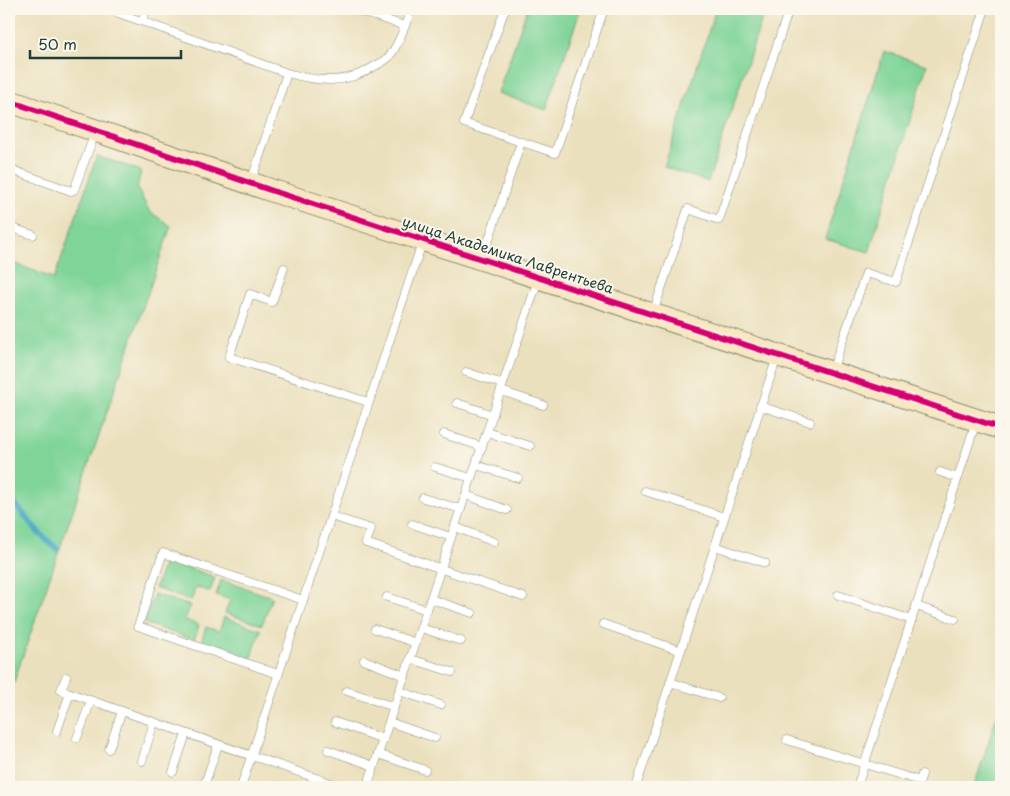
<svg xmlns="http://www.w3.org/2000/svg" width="1010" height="796" viewBox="0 0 1010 796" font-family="'Playpen Sans',sans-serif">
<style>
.green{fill:#7fd498;stroke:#4f8866}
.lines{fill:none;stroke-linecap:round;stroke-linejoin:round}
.stream{stroke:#44a7c4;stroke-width:6}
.lane-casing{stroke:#858e78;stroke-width:9}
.secondary-casing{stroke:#858e78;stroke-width:24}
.lane{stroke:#fff;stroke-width:8}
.secondary{stroke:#f9e7c3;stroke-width:22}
.cycleway-casing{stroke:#fbf7ec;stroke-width:9}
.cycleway{stroke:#d6006c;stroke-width:6}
.labels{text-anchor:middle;stroke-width:4;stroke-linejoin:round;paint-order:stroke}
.street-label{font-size:14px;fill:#1f3d34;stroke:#fbf7ec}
</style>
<rect width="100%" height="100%" fill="#fbf7ec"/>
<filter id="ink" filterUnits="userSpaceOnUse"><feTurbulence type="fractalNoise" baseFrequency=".02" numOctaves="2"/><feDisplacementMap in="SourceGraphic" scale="10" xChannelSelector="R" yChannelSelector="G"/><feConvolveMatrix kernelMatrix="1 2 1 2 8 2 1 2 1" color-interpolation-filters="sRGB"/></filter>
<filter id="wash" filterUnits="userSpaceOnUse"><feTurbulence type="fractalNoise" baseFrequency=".0096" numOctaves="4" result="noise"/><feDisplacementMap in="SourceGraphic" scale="20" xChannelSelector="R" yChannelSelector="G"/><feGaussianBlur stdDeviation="1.12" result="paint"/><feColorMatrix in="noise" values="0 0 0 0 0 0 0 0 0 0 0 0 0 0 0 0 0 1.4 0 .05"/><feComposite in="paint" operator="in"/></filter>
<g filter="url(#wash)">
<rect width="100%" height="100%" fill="#ebe0bd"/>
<g class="green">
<path d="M527 9H574L580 11 546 110 498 93Z"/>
<path d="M716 9H765L708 182 664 167Z"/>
<path d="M884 51 927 65 869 252 825 239Z"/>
<path d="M97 156 141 171 137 188 150 212 171 226 9 696V261L54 279Z"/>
<path d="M165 560 215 577 210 592 196 587 191 601 155 588Z"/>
<path d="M221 580 272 597 262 625 225 613 230 600 216 595Z"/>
<path d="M154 594 190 606 185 620 199 625 194 640 144 623Z"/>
<path d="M224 617 261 630 251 659 201 642 206 627 219 631Z"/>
<path d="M1001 703V787H974Z"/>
</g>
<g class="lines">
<path class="stream" d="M9 497 40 534 57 549"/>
</g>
</g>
<g filter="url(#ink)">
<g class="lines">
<defs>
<g id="lane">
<path d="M107 9 287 73C319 82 346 85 375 66 379 64 385 61 388 58 397 48 407 21 411 9"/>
<path d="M353 9 405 26"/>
<path d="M505 9 464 123 555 153 604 9"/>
<path d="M142 21 147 9"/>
<path d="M9 169 71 191 74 190 95 133"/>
<path d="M251 182 287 73"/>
<path d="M9 227 33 235"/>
<path d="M483 257 521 142"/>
<path d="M284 268 272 302 250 294 229 357 368 402"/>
<path d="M653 313 688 209 719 220 789 9"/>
<path d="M832 371 866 273 896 282 985 9"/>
<path d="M466 372 503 384"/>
<path d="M501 391 543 405"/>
<path d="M457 403 493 415"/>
<path d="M760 406 810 422"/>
<path d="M487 432 530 446"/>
<path d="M444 434 482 447"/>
<path d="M476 465 518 478"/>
<path d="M435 467 471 478"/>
<path d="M940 472 958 478"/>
<path d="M645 491 724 517"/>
<path d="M466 495 507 510"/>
<path d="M423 498 461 509"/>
<path d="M331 516 371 529 366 543 523 597"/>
<path d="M412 524 451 537"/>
<path d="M455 527 494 542"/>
<path d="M715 546 765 563"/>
<path d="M838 595 912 620"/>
<path d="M387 597 427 610"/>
<path d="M431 599 472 613"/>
<path d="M916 606 955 619"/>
<path d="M603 624 681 651"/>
<path d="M421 628 461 641"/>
<path d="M375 629 416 643"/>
<path d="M411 659 452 672"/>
<path d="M364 660 405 676"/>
<path d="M278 674 138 626 163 553 303 600"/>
<path d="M66 677 61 690 342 787"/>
<path d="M670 682 719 698"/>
<path d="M347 691 394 707"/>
<path d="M399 691 441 705"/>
<path d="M335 722 383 739"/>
<path d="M389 722 435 738"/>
<path d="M57 731 70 693"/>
<path d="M77 738 91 701"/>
<path d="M787 740 920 781 922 774"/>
<path d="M109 749 122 711"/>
<path d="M328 750 374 766"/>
<path d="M378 754 425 770"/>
<path d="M142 761 154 722"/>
<path d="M173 772 186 734"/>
<path d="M205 783 218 745"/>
<path d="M241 787 422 243"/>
<path d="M367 787 538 280"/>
<path d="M636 787 777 357"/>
<path d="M857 787 976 422"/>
</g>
<path id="secondary" d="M9 101 273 191 1001 428"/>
</defs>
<use href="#lane" class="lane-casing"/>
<use href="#secondary" class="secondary-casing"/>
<use href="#lane" class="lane"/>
<use href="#secondary" class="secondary"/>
<defs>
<path id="cycleway" d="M9 101 273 191 1001 428"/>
</defs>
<use href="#cycleway" class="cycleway-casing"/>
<use href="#cycleway" class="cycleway"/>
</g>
</g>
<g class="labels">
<g class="street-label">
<text transform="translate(508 255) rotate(18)" y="5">улица Академика Лаврентьева</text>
</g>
</g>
<rect width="1010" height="796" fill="none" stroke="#fbf7ec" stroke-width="30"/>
<path d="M30 50v8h151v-8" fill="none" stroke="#1f3d34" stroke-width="2.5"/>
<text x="38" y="50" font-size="15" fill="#1f3d34" stroke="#fbf7ec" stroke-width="4" paint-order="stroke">50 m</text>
</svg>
